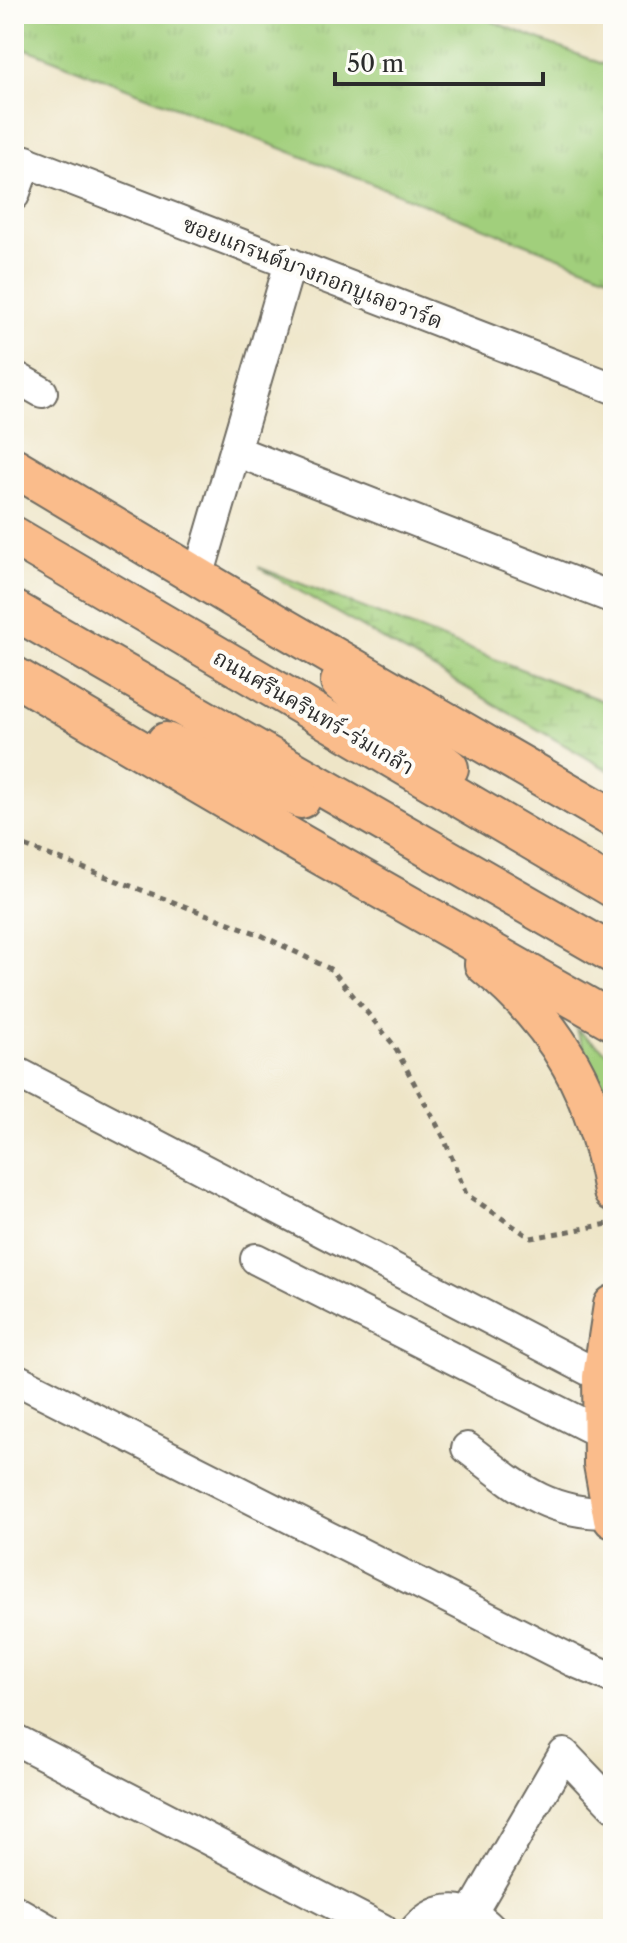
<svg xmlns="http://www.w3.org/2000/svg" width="627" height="1943" viewBox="0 0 627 1943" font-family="'Libre Caslon Text','Noto Serif Thai',serif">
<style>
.grass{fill:url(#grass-tufts);stroke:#667d54;stroke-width:2}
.wetland{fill:url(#wetland-marsh);stroke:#667d54;stroke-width:2}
.park{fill:#a1cf7c;stroke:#667d54;stroke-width:2}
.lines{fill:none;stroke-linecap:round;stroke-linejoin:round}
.minor-casing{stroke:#6f6c62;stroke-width:34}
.major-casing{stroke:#6f6c62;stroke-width:42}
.path{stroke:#6f6c62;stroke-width:5;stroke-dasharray:6 6;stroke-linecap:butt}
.minor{stroke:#fff;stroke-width:30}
.major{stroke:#fabc8b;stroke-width:38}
.labels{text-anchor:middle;stroke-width:8;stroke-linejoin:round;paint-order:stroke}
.street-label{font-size:22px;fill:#2b2b2b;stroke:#fdfcf7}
</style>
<defs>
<pattern id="grass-tufts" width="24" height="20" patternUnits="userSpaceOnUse" patternTransform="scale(2)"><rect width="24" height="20" fill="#a1cf7c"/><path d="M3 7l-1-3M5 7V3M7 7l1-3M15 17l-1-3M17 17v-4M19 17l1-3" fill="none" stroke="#8bb26b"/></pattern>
<pattern id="wetland-marsh" width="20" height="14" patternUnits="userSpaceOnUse" patternTransform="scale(2)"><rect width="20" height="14" fill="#a1cf7c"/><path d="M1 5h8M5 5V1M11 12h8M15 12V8" fill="none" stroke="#8bb26b"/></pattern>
</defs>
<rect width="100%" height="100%" fill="#fdfcf7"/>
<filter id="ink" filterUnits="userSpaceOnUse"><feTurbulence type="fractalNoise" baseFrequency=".0125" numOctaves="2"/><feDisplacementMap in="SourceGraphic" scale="16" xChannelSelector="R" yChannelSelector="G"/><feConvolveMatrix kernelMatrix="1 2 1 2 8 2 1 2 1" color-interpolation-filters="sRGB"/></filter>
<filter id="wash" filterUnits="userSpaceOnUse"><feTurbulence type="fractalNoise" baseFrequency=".006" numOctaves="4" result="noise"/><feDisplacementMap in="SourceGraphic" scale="32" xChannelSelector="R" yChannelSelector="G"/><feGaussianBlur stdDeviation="1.8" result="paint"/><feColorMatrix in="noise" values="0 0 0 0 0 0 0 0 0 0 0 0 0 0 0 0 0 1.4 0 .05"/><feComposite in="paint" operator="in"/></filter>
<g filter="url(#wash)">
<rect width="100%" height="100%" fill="#eee5c7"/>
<path class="grass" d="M14 14H473L613 68V278L14 44Z"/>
<path class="wetland" d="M258 567 613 705V773Z"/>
<path class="park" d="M576 1029 613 1057V1126L606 1100Z"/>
</g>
<g filter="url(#ink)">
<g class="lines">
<defs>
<g id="minor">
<path d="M14 157 613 388"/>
<path d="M14 195 26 161"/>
<path d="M14 376 42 392"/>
<path d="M236 451 613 598"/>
<path d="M198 577 290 263"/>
<path d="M14 1071 602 1377"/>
<path d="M256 1259 603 1434"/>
<path d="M14 1378 573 1661 613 1678"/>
<path d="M467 1448C517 1486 545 1514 611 1513"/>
<path d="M14 1739 382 1929"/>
<path d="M14 1910 47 1929"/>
<path d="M471 1914 564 1754 613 1805"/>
<path d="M416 1929C439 1903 468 1905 491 1929"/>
</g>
<g id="major">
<path d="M14 467 255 611 613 818"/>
<path d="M14 536 613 888"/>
<path d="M14 610 613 954"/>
<path d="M14 676 303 845 613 1021"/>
<path d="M340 682 449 768"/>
<path d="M166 742 301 799"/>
<path d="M484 964C560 1026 597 1096 613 1192"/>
<path d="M613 1305 602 1377 603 1464 613 1519"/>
</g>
</defs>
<use href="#minor" class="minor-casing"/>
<use href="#major" class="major-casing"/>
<path class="path" d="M14 842 261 935 332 970 393 1044 444 1138 466 1194 531 1238 608 1224"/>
<use href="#minor" class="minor"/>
<use href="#major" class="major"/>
</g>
</g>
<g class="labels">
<g class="street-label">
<text transform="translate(313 272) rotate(21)" y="8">ซอยแกรนด์บางกอกบูเลอวาร์ด</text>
<text transform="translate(314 712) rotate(30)" y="8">ถนนศรีนครินทร์-ร่มเกล้า</text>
</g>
</g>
<rect width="627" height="1943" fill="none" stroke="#fdfcf7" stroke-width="48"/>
<path d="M335 72v12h208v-12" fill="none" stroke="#2b2b2b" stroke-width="4"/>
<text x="347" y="72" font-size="24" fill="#2b2b2b" stroke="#fdfcf7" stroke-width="6" paint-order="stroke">50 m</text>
</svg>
